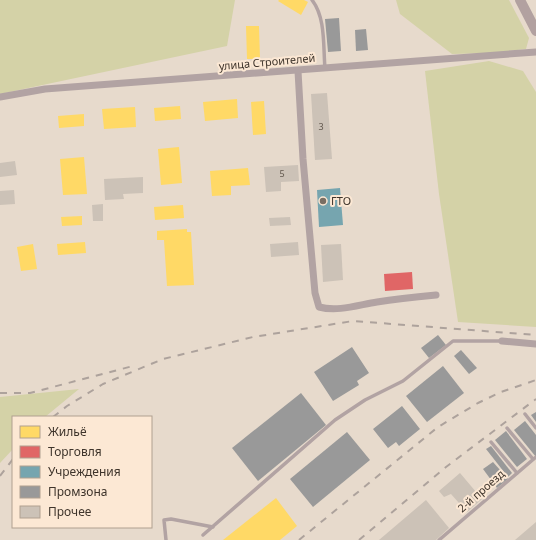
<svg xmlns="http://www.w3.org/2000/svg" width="536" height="540" viewBox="0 0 536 540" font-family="'Noto Sans',sans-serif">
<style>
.green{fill:#d4d2a7}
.homes{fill:#ffd966}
.shops{fill:#e06666}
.public{fill:#76a5af}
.industry{fill:#999}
.building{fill:#ccc2b7}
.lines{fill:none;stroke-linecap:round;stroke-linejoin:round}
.lane{stroke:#b2a3a3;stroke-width:3.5}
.street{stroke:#b2a3a3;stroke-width:7}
.secondary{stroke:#b2a1a0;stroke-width:10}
.rail{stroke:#ada29c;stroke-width:2;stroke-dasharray:7 7;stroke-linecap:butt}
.poi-dot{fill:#796e63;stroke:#fce8d4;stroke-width:1.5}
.labels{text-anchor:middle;stroke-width:4;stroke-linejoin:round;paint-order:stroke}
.number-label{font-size:9px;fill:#62584e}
.street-label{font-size:11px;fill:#3e342b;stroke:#fce8d4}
.poi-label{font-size:11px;fill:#3e342b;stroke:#fce8d4;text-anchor:start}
</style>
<rect width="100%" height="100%" fill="#e7dacc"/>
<g class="green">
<path d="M0 0H235L227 46 0 94Z"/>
<path d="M396 0H509L529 38 526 49 492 53 452 54 400 14Z"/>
<path d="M489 61 523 71 536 92V327L458 322 439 194 425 71Z"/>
<path d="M79 389 45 417H13V449L0 463V397Z"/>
</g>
<g class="homes">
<path d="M279 0H304L308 2 301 15 278 1Z"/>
<path d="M246 26H259L260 59H247Z"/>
<path d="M237 99 238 118 205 121 203 102Z"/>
<path d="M264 101 266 134 253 135 251 102Z"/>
<path d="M180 106 181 119 155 121 154 108Z"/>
<path d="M135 107 136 127 104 129 102 109Z"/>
<path d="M84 114V126L59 128 58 116Z"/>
<path d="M179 147 182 183 161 185 158 149Z"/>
<path d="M84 157 87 194 63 195 60 159Z"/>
<path d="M248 168 250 185 231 186V195L212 196 210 171Z"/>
<path d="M183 205 184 218 155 220 154 207Z"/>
<path d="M82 216V225L62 226 61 217Z"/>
<path d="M187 229V232H191L194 285 167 286 164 240H157V231Z"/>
<path d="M85 242 86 253 58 255 57 244Z"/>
<path d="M33 244 37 269 21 271 17 247Z"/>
<path d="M276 498 297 526 280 540H223Z"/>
</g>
<path class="shops" d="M412 272 413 289 385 291 384 274Z"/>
<path class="public" d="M340 188 343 225 319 227 317 190Z"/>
<g class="industry">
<path d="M339 18 341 51 328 52 325 19Z"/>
<path d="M366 29 368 50 356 51 355 30Z"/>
<path d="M438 335 446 345 429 358 421 348Z"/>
<path d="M352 347 369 373 357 381 359 385 333 401 314 372Z"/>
<path d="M461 350 477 368 469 374 454 356Z"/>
<path d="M443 366 464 393 427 422 406 396Z"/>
<path d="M301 393 326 425 258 481 232 448Z"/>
<path d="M402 406 420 429 399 446 396 442 388 448 373 429Z"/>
<path d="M536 412V422L531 415Z"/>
<path d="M525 421 536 435V457L514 430Z"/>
<path d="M506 431 527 459 517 467 495 440Z"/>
<path d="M347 432 370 460 313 507 290 479Z"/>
<path d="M491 446 512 473 508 477 486 449Z"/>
<path d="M493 462 508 479 497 488 483 469Z"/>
</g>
<g class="building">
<path d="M327 93 332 159 315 160 311 94Z"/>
<path d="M15 161 17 175 0 177V163Z"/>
<path d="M298 165 299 181 281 182V191L266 192 264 167Z"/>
<path d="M143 177V193L123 194 124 199 105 200 104 179Z"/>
<path d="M14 190 15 204 0 205V191Z"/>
<path d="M103 204V221H93L92 205Z"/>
<path d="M290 217 291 225 270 226 269 218Z"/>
<path d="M298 242 299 255 271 257 270 244Z"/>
<path d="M341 244 343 280 323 282 321 245Z"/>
<path d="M460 473 482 499 467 512 451 494 444 497 439 491Z"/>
<path d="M426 500 449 528 436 540H379Z"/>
<path d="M536 522V540H515Z"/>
</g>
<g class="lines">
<g class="lane">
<path d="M312 0C326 18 323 47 325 68"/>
<path d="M525 414 536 428"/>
<path d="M507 428 533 459"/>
<path d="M491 442 517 473"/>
<path d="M203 535 335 420 365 400 403 381 453 341H502"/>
<path d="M166 540 164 520 171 519 213 527"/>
<path d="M439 540 536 457"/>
</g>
<g class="street">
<path d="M298 71 303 159 315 293 319 307C338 312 358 305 377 302 397 299 416 297 436 295"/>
<path d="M0 97 45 89 536 52"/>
<path d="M502 341 536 344"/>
</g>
<path class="secondary" d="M520 0 536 31"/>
<g class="rail">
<path d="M0 393H30L133 366"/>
<path d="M53 417 67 406 103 384 163 359 253 337 353 321 536 335"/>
<path d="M0 476 13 459"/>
<path d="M299 540 438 427 478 403 501 392 536 380"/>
<path d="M359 540 446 467 536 399"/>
</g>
</g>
<circle class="poi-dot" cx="323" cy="201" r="4"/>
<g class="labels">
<g class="number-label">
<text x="321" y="130">3</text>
<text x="282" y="177">5</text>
</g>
<g class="street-label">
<text transform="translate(267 62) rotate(-5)" y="4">улица Строителей</text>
<text transform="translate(481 491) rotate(-41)" y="4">2-й проезд</text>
</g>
<g class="poi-label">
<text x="331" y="205">ГТО</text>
</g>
</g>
<rect x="12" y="416" width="140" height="112" fill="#fce8d4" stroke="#b0a090"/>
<rect x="20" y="426" width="20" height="12" fill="#ffd966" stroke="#b0a090"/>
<text x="48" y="436" font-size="12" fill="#3e342b">Жильё</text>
<rect x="20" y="446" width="20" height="12" fill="#e06666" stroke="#b0a090"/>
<text x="48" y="456" font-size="12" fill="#3e342b">Торговля</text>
<rect x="20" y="466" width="20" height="12" fill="#76a5af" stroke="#b0a090"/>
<text x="48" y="476" font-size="12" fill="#3e342b">Учреждения</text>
<rect x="20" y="486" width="20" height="12" fill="#999999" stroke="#b0a090"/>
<text x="48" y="496" font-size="12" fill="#3e342b">Промзона</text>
<rect x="20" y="506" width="20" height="12" fill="#ccc2b7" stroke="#b0a090"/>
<text x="48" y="516" font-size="12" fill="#3e342b">Прочее</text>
</svg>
